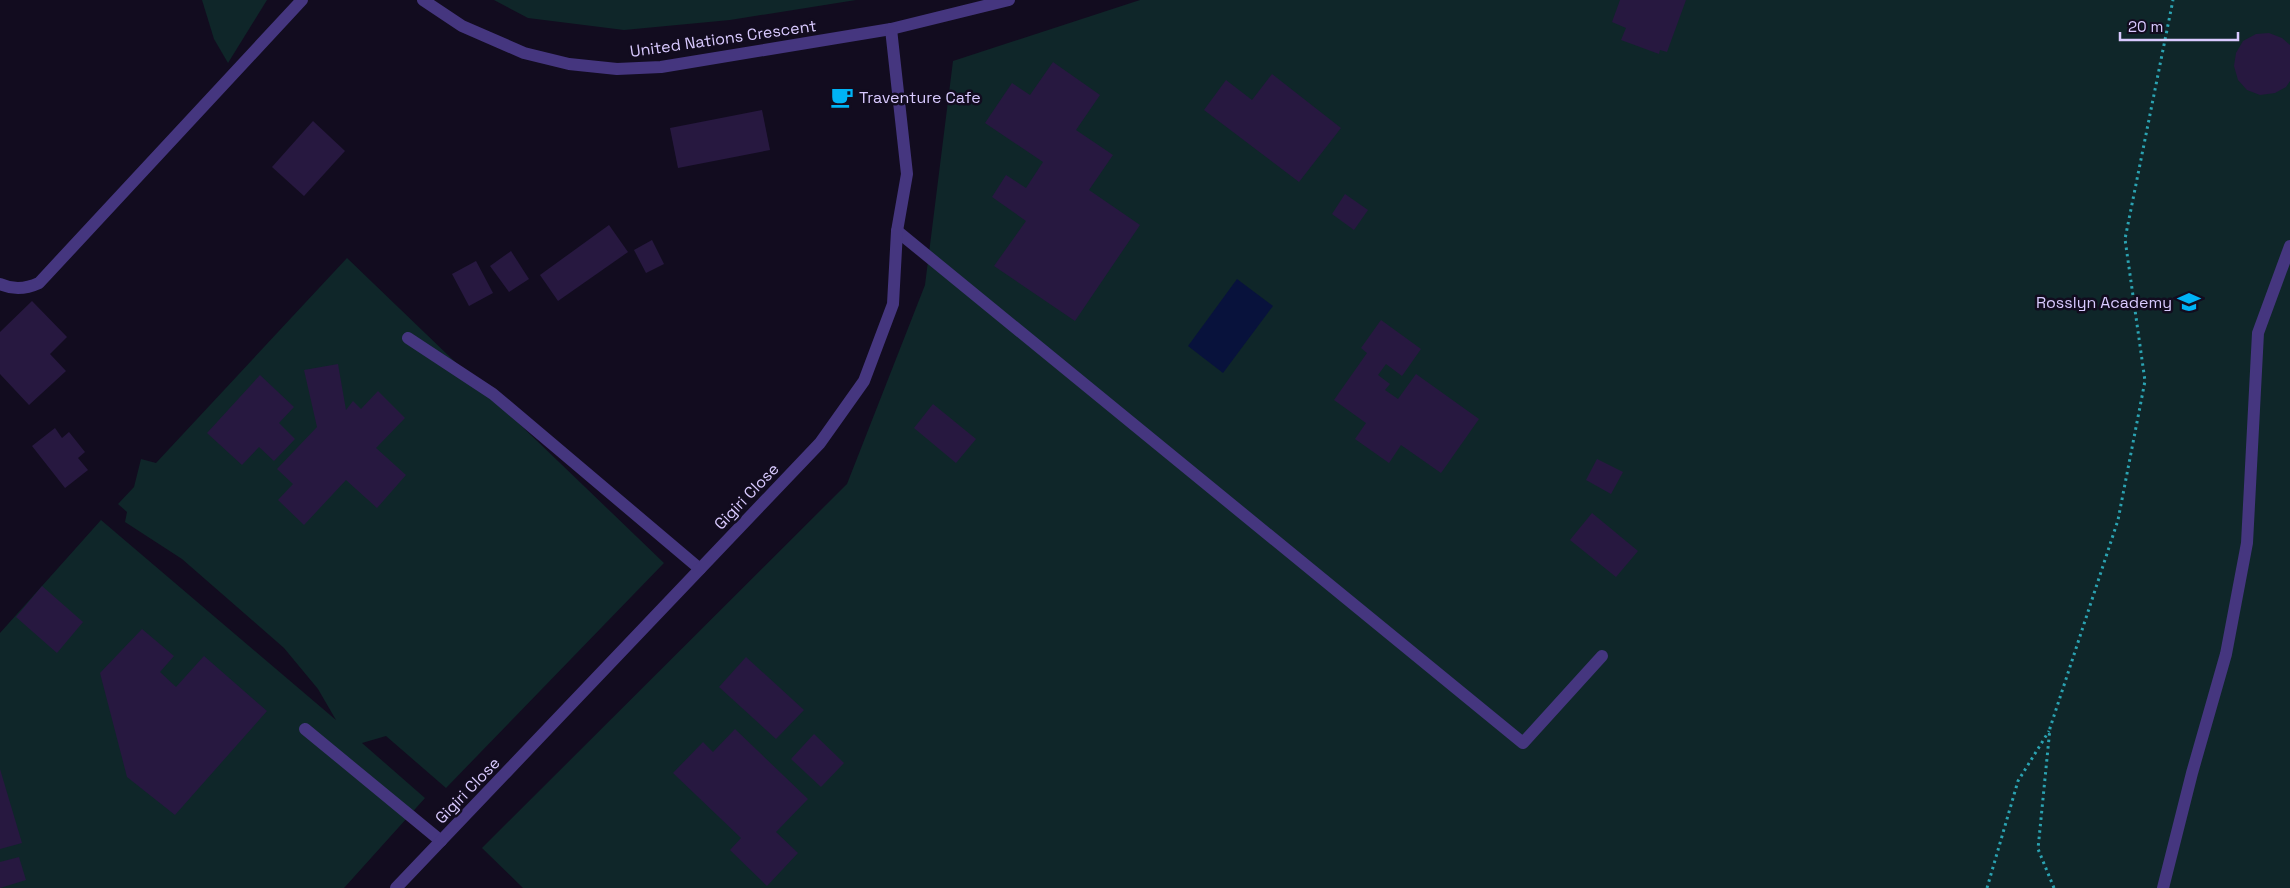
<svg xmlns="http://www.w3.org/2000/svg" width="2290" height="888" viewBox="0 0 2290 888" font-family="'Space Grotesk',sans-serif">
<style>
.green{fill:#0f2629}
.water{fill:#08123c}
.building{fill:#271840}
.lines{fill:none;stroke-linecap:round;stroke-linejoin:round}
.path{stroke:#2ba3b2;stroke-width:3;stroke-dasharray:2.5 4;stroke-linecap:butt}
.service{stroke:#45367f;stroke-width:12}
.minor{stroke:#45367f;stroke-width:12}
.labels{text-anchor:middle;stroke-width:5;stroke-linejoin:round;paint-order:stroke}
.street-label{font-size:16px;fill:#d9caff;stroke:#120c1f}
.poi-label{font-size:16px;fill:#d9caff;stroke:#120c1f;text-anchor:start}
</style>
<rect width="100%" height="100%" fill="#120c1f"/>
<g class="green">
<path d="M202 0H267L228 63 214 39Z"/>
<path d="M494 0H856L730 20 624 30 528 18Z"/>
<path d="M1140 0H2290V888H523L482 848 847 484 925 285 953 61Z"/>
<path d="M347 258 664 563 446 788 386 736 362 743 425 798 344 888H0V633L101 520 336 720 318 689 284 648 182 559 125 522 127 512 118 504 134 487 141 459 156 463Z"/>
</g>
<path class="water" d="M1237 279 1273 306 1223 373 1188 346Z"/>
<g class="building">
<path d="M1620 0H1686L1667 52 1660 50 1659 54 1621 40 1626 28 1612 22Z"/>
<path d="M2269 33 2282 38 2290 45V81L2286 87 2275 93 2260 95 2247 90 2238 80 2234 66 2236 53 2243 41 2256 34Z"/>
<path d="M1053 62 1100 95 1076 130 1113 155 1089 190 1140 225 1075 321 994 266 1026 221 992 197 1006 175 1026 188 1043 162 985 123 1012 83 1030 95Z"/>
<path d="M1272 74 1341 128 1299 182 1204 110 1226 80 1252 100Z"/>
<path d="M762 110 770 150 678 168 670 128Z"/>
<path d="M313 121 345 151 304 196 272 167Z"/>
<path d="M1345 194 1368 210 1354 230 1332 214Z"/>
<path d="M609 225 628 252 558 301 540 275Z"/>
<path d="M652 240 664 264 646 273 634 250Z"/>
<path d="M511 251 529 279 509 292 490 266Z"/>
<path d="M476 261 493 293 469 306 452 274Z"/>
<path d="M32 301 67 337 50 354 66 371 29 405 0 374V332Z"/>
<path d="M1381 320 1421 349 1402 376 1386 364 1378 375 1390 384 1385 390 1398 399 1416 374 1479 419 1441 473 1401 445 1389 463 1355 439 1366 423 1334 400 1367 353 1361 348Z"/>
<path d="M338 364 346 410 353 401 361 409 378 391 405 418 376 448 406 475 377 508 346 480 304 525 278 500 293 484 277 469 317 427 304 370Z"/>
<path d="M260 375 294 407 279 423 295 439 274 461 259 447 242 465 207 433Z"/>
<path d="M933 404 976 439 956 463 914 428Z"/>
<path d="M55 428 62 438 69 432 85 452 78 458 88 470 65 488 32 446Z"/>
<path d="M1597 459 1623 472 1611 494 1586 480Z"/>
<path d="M1592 513 1638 551 1616 577 1570 540Z"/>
<path d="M42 586 83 622 57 653 16 617Z"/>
<path d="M142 629 174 656 160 672 176 687 204 656 267 711 175 815 127 777 100 673Z"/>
<path d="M746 657 804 710 776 739 719 687Z"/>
<path d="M735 729 808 799 776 832 798 853 767 886 730 850 741 838 673 773 703 742 713 752Z"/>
<path d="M814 734 844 763 821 787 791 759Z"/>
<path d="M0 769 22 843 0 849Z"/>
<path d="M19 857 26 880 0 888V862Z"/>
</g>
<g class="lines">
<g class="path">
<path d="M1987 888 2018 781 2049 731"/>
<path d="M2054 888 2038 849 2050 728 2118 520 2145 381 2125 239 2173 0"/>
</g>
<g class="service">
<path d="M0 284C13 290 26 289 39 283L302 0"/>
<path d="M408 338 493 394 700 569"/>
<path d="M2163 888 2192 773 2226 654 2247 543 2258 333 2290 246"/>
</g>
<g class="minor">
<path d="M423 0 462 26 524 53 569 64 617 69 661 67 891 29 1009 0"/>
<path d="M897 231 1523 743 1602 656"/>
<path d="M305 729 441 841"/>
<path d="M396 888 820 443 864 381 893 304 897 231 907 174 891 29"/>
</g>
</g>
<defs>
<symbol id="cafe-bare" viewBox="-9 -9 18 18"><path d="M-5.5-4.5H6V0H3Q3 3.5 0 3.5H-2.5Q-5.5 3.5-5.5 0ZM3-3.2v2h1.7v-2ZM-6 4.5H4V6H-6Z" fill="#00b3f5" stroke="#120c1f" stroke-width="2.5" paint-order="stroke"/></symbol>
<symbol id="school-bare" viewBox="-9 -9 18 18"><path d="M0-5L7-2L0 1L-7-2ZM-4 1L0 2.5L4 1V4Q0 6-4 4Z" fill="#00b3f5" stroke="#120c1f" stroke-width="2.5" paint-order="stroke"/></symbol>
</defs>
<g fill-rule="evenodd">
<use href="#cafe-bare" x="826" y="81" width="32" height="32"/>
<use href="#school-bare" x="2173" y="286" width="32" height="32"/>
</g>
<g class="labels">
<g class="street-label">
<text transform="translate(723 38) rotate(-8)" y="6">United Nations Crescent</text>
<text transform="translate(746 496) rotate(-46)" y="6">Gigiri Close</text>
<text transform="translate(467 790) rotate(-46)" y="6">Gigiri Close</text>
</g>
<g class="poi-label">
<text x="859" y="103">Traventure Cafe</text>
<text x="2172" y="308" text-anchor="end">Rosslyn Academy</text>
</g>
</g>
<path d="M2120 32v8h118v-8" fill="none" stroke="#d9caff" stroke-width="2.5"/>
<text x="2128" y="32" font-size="15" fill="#d9caff" stroke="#120c1f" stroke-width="4" paint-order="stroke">20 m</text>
</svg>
